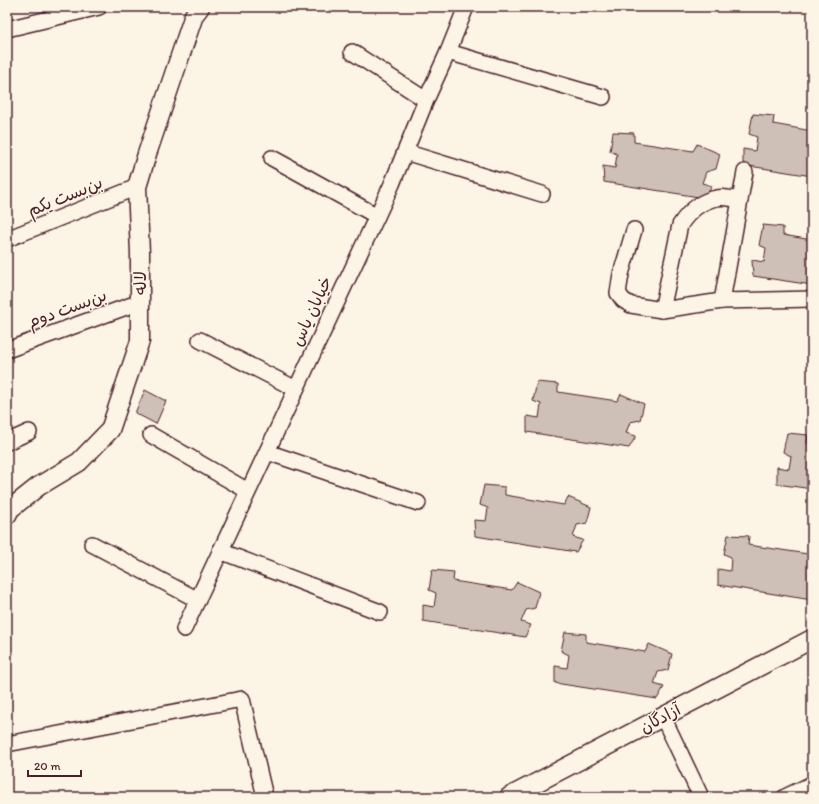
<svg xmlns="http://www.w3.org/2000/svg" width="819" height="804" viewBox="0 0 819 804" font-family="Itim,'Playpen Sans Arabic',sans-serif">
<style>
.building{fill:#cfc0b7;stroke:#4a1f2b}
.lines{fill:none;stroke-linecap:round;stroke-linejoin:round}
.minor-casing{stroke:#4a1f2b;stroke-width:18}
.tertiary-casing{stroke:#4a1f2b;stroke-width:21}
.minor{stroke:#fcf5e5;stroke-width:15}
.tertiary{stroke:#fcf5e5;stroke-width:18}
.labels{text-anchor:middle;stroke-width:3;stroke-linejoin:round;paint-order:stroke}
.street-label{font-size:17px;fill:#4a1f2b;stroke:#fcf5e5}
</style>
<rect width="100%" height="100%" fill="#fcf5e5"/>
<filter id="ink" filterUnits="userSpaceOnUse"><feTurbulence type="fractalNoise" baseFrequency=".025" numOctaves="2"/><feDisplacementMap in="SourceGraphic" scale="8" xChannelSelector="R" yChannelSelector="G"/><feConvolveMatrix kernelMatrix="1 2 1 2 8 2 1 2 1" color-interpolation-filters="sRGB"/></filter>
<g filter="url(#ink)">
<g class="building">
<path d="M753 114 774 116 773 124 812 131V176L743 165V149L755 151 757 137 749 134Z"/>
<path d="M613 132 634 133V142L693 151 697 144 720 154 716 169 706 172 702 183 712 186 705 198 604 182 603 166 615 168 617 154 610 151Z"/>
<path d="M763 225 783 227V235L812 240V285L753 276 752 260 764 262 766 248 759 245Z"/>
<path d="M537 382 558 384V392L617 401 621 394 644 404 640 420 630 422 626 433 636 436 629 448 527 432V416L539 418 541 404 533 401Z"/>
<path d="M145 390 166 401 156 424 135 413Z"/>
<path d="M787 433 808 435 807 443 812 444V489L777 484V467L789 469 791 456 783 452Z"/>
<path d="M484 485 505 487V495L564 505 568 497 591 507 587 523 577 525 573 537 583 540 576 552 475 536 474 520 486 521 488 508 480 505Z"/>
<path d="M728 535 749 536 748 545 808 554 812 547V600L718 585V569L730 571 731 557 724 554Z"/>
<path d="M432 570 454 572 453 581 512 590 517 582 539 592 535 608 526 610 521 622 531 625 525 637 423 621V605L434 607 436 593 429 590Z"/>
<path d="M565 632 586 634V642L645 652 649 644 672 654 668 670 658 672 654 684 664 687 657 699 555 683V666L567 668 569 655 561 651Z"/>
</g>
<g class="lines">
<defs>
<g id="minor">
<path d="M7 29 99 7"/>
<path d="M352 52 426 100"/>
<path d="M448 52 603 97"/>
<path d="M405 152 542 194"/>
<path d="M272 158 377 216"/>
<path d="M634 230 621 274 618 293 623 300 631 305 662 310 722 301 812 299"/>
<path d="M7 239 137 187"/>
<path d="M722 301 745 172"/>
<path d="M662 310 680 225C689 211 700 201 717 198 724 196 733 199 740 200"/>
<path d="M200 340 296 389"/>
<path d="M7 350 140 302"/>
<path d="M151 435 248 491"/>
<path d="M7 442 29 432"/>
<path d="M267 452 418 503"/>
<path d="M92 544 198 600"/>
<path d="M220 551 380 612"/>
<path d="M184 629 392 184 426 100 448 52 466 7"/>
<path d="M663 717 701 797"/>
<path d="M7 744 242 699 265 797"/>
<path d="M785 797 812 784"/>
</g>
<g id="tertiary">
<path d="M7 515 10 509 39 486 79 462 110 430 140 341V253L137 187 147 154 194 15 200 7"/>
<path d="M509 797 812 639"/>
</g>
</defs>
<use href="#minor" class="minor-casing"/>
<use href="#tertiary" class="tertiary-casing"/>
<use href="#minor" class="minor"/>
<use href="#tertiary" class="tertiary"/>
</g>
</g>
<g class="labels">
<g class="street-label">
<text transform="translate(65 196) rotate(-22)" y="6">بن‌بست یکم</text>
<text transform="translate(140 283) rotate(-90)" y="6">لاله</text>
<text transform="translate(67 308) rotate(-20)" y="6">بن‌بست دوم</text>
<text transform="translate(311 311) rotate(-65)" y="6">خیابان یاس</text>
<text transform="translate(660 718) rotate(-28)" y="6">آزادگان</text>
</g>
</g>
<rect width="819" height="804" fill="none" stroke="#fcf5e5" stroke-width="24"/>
<rect x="12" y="12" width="795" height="780" fill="none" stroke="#4a1f2b" stroke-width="1.5" filter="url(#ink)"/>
<path d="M28 770v6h53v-6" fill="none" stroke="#4a1f2b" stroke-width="2"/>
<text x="34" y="770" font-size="12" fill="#4a1f2b" stroke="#fcf5e5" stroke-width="3" paint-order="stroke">20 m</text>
</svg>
